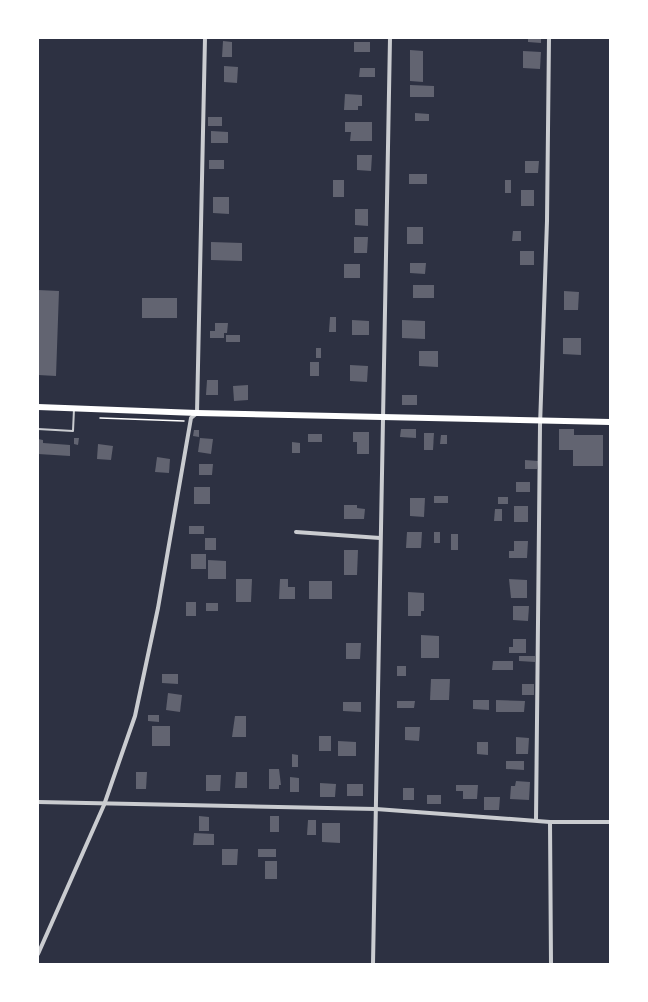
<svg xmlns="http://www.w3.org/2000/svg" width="648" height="1002" viewBox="0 0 648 1002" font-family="Raleway,sans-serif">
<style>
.building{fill:#626471}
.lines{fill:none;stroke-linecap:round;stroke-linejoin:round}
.path{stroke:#fff;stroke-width:1.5}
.service{stroke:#caccd0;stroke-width:2}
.minor{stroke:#caccd0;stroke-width:4}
.secondary{stroke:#fff;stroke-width:6}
</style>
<rect width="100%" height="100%" fill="#2d3142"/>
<g class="building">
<path d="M528 38H541V43L528 42Z"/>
<path d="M223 41 232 42V57H222Z"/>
<rect x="354" y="42" width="16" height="10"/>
<path d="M410 50 423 51V82L410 81Z"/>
<path d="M523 51 541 52 540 69 523 68Z"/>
<path d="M224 66 238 67 237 83 224 82Z"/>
<path d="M360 68H375V77H359Z"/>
<path d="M410 85 434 86V97H410Z"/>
<path d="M345 94 362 95V106H358V110H344Z"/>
<path d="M415 113 429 114V121H415Z"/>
<rect x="208" y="117" width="14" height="9"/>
<path d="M345 122H372V141H350L351 132H345Z"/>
<path d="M211 131 228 132V143H211Z"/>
<path d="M357 155H372L371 171 357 170Z"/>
<rect x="209" y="160" width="15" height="9"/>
<path d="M525 161H539L538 173H525Z"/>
<rect x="409" y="174" width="18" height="10"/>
<rect x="333" y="180" width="11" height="17"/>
<rect x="505" y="180" width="6" height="13"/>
<rect x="521" y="190" width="13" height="16"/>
<path d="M213 197H229V214L213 213Z"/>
<path d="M355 209H368V226L355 225Z"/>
<rect x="407" y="227" width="16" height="17"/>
<path d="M513 231H521V241H512Z"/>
<path d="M354 237H368L367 253H354Z"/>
<path d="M211 242 242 243V261L211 260Z"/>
<rect x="520" y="251" width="14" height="14"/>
<path d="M410 263H426L425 274 410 273Z"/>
<rect x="344" y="264" width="16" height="14"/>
<rect x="413" y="285" width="21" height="13"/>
<path d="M38 290 59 291 56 376 38 375 39 315H38Z"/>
<path d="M564 291 579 292 578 310H564Z"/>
<rect x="142" y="298" width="35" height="20"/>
<path d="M330 317H336V332H329Z"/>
<path d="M352 320 369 321V335H352Z"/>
<path d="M402 320 425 321V339L402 338Z"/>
<path d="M215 323H228L227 333H224V338H210V331H215Z"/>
<rect x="226" y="335" width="14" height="7"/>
<path d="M563 338H581V355L563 354Z"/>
<rect x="316" y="348" width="5" height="10"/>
<path d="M419 351H438V367L419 366Z"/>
<rect x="310" y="362" width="9" height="14"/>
<path d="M350 365 368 366 367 382 350 381Z"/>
<path d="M207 380H218V395H206Z"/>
<path d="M248 385V400L234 401 233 386Z"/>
<rect x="402" y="395" width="15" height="10"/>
<path d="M401 429H416V438L400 437Z"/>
<path d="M559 429H574V435H603V466H573V450H559Z"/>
<path d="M194 430H199V437L193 436Z"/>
<path d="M353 432H369V454H357V442H353Z"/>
<path d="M424 433H434L433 450H424Z"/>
<rect x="308" y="434" width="14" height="8"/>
<path d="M441 435H447V444H440Z"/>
<path d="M74 438H79L78 445 74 444Z"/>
<path d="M200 438 213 439 211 454 198 452Z"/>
<path d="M38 439 43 440V443L70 445V456L38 454Z"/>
<path d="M292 442 300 443V453H292Z"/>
<path d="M98 444 113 446 111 460 97 459Z"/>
<path d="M157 457 170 459 169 473 155 472Z"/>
<path d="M525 460 538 461 537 469H525Z"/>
<path d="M199 464H213L212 475H199Z"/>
<rect x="516" y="482" width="14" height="10"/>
<rect x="194" y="487" width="16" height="17"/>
<rect x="434" y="496" width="14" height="7"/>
<rect x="498" y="497" width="10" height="7"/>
<path d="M410 498H425L424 517 410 516Z"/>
<path d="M344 505H357V508L365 509 364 519H344Z"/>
<rect x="514" y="506" width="14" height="16"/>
<path d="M495 509H502V521H494Z"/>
<rect x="189" y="526" width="15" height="8"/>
<path d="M407 532H422L421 548H406Z"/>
<rect x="434" y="532" width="6" height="11"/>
<rect x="451" y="534" width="7" height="16"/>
<rect x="205" y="538" width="11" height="12"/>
<path d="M514 541H528L527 558H509V551H514Z"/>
<path d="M344 550H358L357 575H344Z"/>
<rect x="191" y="554" width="15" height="15"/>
<path d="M208 560 226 561V579H208Z"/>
<path d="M236 579H252L251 602H236Z"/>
<path d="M280 579H288V587H295V599H279Z"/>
<path d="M509 579 527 580V598H511Z"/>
<rect x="309" y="581" width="23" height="18"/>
<path d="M408 592 424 593V611H421V616H408Z"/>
<rect x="186" y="602" width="10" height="14"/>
<rect x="206" y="603" width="12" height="8"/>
<path d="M513 606H529L528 621 513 620Z"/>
<path d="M421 635 439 636V658H421Z"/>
<path d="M513 639H526V653H509V647H513Z"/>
<path d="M346 643H361L360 659H346Z"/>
<path d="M519 656H535V662L519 661Z"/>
<path d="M493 661H513V670H492Z"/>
<rect x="397" y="666" width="9" height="10"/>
<path d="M162 674H178V684L162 683Z"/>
<path d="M431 679H450L449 700H430Z"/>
<rect x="522" y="684" width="12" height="11"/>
<path d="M168 693 182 695 180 712 166 710Z"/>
<path d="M473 700H489V710L473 709Z"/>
<path d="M496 700 525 701 524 712H496Z"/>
<path d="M397 701H415L414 708H397Z"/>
<path d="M343 702H361V712L343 711Z"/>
<path d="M148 715H159V722L148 721Z"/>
<path d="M235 716H246V737H232Z"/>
<rect x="152" y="726" width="18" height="20"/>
<path d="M405 727H420L419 741 405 740Z"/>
<rect x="319" y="736" width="12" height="15"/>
<path d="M516 737 529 738 528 754H516Z"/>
<path d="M338 741 356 742V756H338Z"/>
<path d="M477 742H488V755L477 754Z"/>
<path d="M292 754 298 755V767H292Z"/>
<path d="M506 761H524V770L506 769Z"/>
<path d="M269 769H279L281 785H279V789H269Z"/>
<path d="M136 772H147L146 789H136Z"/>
<path d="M236 772H247V788H235Z"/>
<path d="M206 775H221L220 791H206Z"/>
<path d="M290 777 299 778V792H290Z"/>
<path d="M516 781 530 782 529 800 510 799 511 786H515Z"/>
<path d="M320 783 336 784 335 797H320Z"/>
<rect x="347" y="784" width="16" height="12"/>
<path d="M456 785H478L477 799H463V791H456Z"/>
<rect x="403" y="788" width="11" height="12"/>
<rect x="427" y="795" width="14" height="9"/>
<path d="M484 797H500L499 810H484Z"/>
<path d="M199 816 209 817V831H199Z"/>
<rect x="270" y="816" width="9" height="16"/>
<path d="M308 820H316V835H307Z"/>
<path d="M322 823H340V843L322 842Z"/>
<path d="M194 833 214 834V845H193Z"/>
<path d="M222 849H238L237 865H222Z"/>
<rect x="258" y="849" width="18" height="8"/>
<rect x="265" y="861" width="12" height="18"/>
</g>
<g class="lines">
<path class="path" d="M100 418 184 421"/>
<path class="service" d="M38 429 73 431 74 409"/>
<g class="minor">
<path d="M296 532 380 538"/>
<path d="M38 802 376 809 550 822H610"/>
<path d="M536 820 540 426 547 221 549 38"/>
<path d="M550 822 551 964"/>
<path d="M38 954 104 805 135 716 158 608 191 418 197 413 205 38"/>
<path d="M373 964 390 38"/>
</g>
<path class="secondary" d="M38 407 197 413 610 422"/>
</g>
<rect width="648" height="1002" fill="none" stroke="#ffffff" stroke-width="78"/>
</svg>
